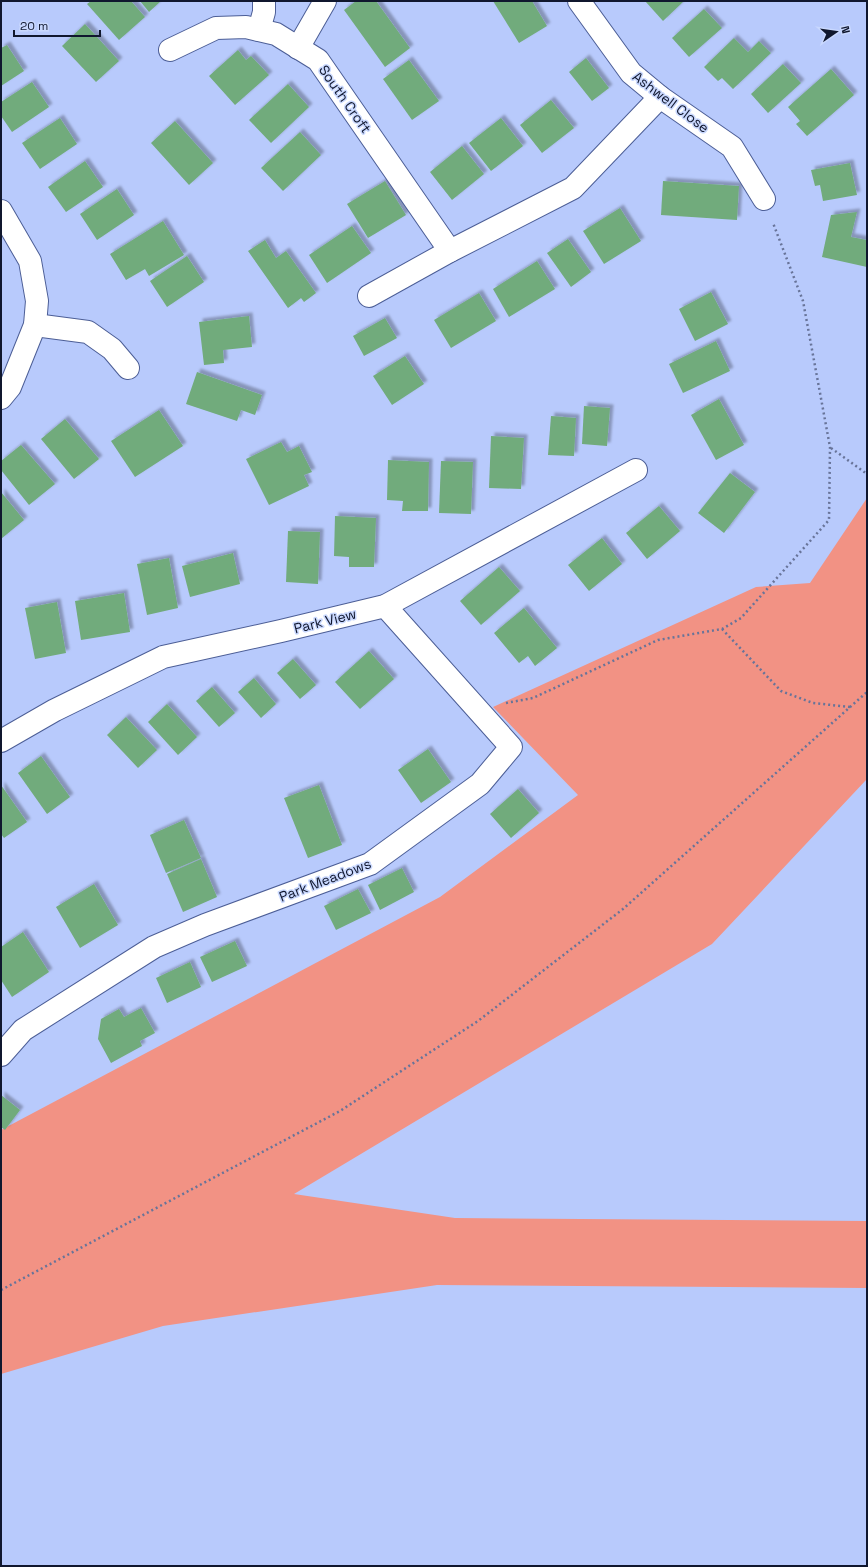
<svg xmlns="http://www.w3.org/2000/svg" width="868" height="1567" viewBox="0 0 868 1567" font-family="'Space Grotesk',sans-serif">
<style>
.green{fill:#f29284}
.building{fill:#71ab7b;filter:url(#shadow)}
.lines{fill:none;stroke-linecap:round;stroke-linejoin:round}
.minor-casing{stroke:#4c5e96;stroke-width:24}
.path{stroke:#687499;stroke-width:2.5;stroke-dasharray:2 3;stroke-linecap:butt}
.minor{stroke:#fff;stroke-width:22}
.labels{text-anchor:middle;stroke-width:3;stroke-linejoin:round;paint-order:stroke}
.street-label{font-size:14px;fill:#10172e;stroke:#c9d8fe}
</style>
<defs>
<filter id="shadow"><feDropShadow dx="3.5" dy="-3.5" stdDeviation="1" flood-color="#0004"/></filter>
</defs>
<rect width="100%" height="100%" fill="#b8cafc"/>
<path class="green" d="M867 498V779L712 944 294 1194 455 1218 867 1221V1288L437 1285 163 1326 1 1374V1130L440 897 578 795 493 707 756 587 810 583Z"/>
<g class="building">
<path d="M91 1H131L145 17 119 40 87 4Z"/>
<path d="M140 1H161L149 12Z"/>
<path d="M356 1H376L410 48 385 67 344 10Z"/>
<path d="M493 1H532L547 26 519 43Z"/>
<path d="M645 1H684L663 21Z"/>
<path d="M704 9 722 28 689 57 672 38Z"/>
<path d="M85 24 119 61 96 82 62 46Z"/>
<path d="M734 38 748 52 759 41 771 53 733 89 722 78 718 81 704 67Z"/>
<path d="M7 45 24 71 1 86V48Z"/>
<path d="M238 50 246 60 251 56 269 75 235 105 209 76Z"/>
<path d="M586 58 609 88 592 101 569 72Z"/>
<path d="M409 60 439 101 412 120 383 79Z"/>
<path d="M783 64 801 83 768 113 751 94Z"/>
<path d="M831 69 854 95 807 136 796 124 800 121 788 107Z"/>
<path d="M32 82 49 107 12 132 1 116V102Z"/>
<path d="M288 84 309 107 271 143 249 120Z"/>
<path d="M551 100 574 128 542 153 520 125Z"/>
<path d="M60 118 77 144 40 169 22 143Z"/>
<path d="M501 118 523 146 491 171 469 143Z"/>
<path d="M175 121 213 163 189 185 151 143Z"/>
<path d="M300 132 321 155 283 191 261 168Z"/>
<path d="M462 146 484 174 452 200 430 172Z"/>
<path d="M85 161 103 187 66 212 48 187Z"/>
<path d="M850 163 857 195 823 201 820 185 815 186 811 170Z"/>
<path d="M385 181 406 215 368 238 347 204Z"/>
<path d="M663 181 739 186 737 220 661 215Z"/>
<path d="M117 189 134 215 97 240 80 214Z"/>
<path d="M620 208 641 241 604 264 583 231Z"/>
<path d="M857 212 851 237 867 240V267L822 257 831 215Z"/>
<path d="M163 221 184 255 149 276 145 269 126 280 110 254Z"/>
<path d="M352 226 371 253 327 283 309 255Z"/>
<path d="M568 239 591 272 571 287 547 253Z"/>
<path d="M265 240 276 258 286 251 316 293 304 302 301 298 288 308 248 251Z"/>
<path d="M187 256 204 282 167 307 150 281Z"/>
<path d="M537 261 555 289 509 317 493 289Z"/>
<path d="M711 292 728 324 695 341 679 309Z"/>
<path d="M479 293 496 321 451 348 434 320Z"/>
<path d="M249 316 252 347 223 350 224 363 204 365 199 322Z"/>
<path d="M385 318 397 338 364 356 353 336Z"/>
<path d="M716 341 730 371 683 393 669 364Z"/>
<path d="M405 356 424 384 392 405 373 376Z"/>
<path d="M197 372 262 395 255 415 241 410 237 421 186 404Z"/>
<path d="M719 399 744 445 716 460 691 415Z"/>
<path d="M584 406 610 408 607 446 582 444Z"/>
<path d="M159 410 183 446 135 477 111 441Z"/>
<path d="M551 416 576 418 574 456 548 455Z"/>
<path d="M65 419 99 459 74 479 41 439Z"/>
<path d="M491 436 524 438 521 489 489 488Z"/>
<path d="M281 442 287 452 299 446 312 472 304 475 309 486 269 505 246 459Z"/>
<path d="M21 445 55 484 29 505 1 470V461Z"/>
<path d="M388 460 429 462 428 511H402L403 501 387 500Z"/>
<path d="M441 461 473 462 471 514 439 513Z"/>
<path d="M730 473 755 492 724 533 698 513Z"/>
<path d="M1 492 24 520 1 539Z"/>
<path d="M659 506 680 531 647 559 626 533Z"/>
<path d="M335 516 376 518 374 567H349V557L334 556Z"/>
<path d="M288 531 320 532 318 584 286 582Z"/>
<path d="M602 538 622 564 589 591 568 565Z"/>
<path d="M233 553 240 584 190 597 182 566Z"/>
<path d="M169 558 178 608 147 615 137 564Z"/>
<path d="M499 567 520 591 481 625 460 601Z"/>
<path d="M124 593 130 632 81 640 75 601Z"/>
<path d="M57 602 66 653 35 659 25 608Z"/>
<path d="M524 608 557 648 535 666 528 656 519 663 494 633Z"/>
<path d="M369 651 394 679 360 709 335 682Z"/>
<path d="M293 659 316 685 300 699 277 673Z"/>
<path d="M254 678 276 704 261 718 238 692Z"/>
<path d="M212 687 235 713 219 727 196 701Z"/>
<path d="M167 704 197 737 178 755 148 722Z"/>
<path d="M126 717 157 750 138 768 107 735Z"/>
<path d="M428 749 451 782 421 803 398 770Z"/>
<path d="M41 756 70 797 47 814 18 773Z"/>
<path d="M1 785 27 822 4 838 1 834Z"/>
<path d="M319 785 342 845 308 858 284 798Z"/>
<path d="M518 789 539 813 511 838 490 814Z"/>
<path d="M184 820 201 858 166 873 150 835Z"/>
<path d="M201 859 217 897 183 912 167 874Z"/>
<path d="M402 868 414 892 380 910 368 885Z"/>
<path d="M94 884 118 925 80 948 56 907Z"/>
<path d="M358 889 371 913 336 930 324 906Z"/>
<path d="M23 932 49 972 12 997 1 980V947Z"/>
<path d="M235 941 247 966 212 982 200 957Z"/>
<path d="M190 962 201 987 167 1003 156 978Z"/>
<path d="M141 1008 155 1033 140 1041 142 1046 111 1063 98 1039 101 1019 119 1009 124 1017Z"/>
<path d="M1 1095 20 1110 5 1130 1 1127Z"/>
</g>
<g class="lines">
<defs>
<g id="minor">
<path d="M579 1 631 73 660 97 732 147 764 199"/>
<path d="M259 30 264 12V1"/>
<path d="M298 48 325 1"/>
<path d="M170 50 216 28 246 27 276 34 318 60 450 251"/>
<path d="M1 211 30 261 37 301 35 325 10 387 1 398"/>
<path d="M369 296 450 251 573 188 660 97"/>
<path d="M35 325 88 332 112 349 128 368"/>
<path d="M1 741 55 710 163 657 281 631 385 606 636 470"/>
<path d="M1 1055 23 1030 154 947 205 925 370 864 480 784 511 747 385 606"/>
</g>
</defs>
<use href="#minor" class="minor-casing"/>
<g class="path">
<path d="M831 448 867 474"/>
<path d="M722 629 781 691 813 703 850 707"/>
<path d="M506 703 533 698 658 640 722 629 741 618 829 520 830 447 803 301 773 223"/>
<path d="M1 1290 340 1111 478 1021 623 909 867 692"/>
</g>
<use href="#minor" class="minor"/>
</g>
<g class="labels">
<g class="street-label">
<text transform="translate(345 99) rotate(55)" y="5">South Croft</text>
<text transform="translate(671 102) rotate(37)" y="5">Ashwell Close</text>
<text transform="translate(325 621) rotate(-14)" y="5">Park View</text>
<text transform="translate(325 880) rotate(-21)" y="5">Park Meadows</text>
</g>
</g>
<rect width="868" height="1567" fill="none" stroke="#10172e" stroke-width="4"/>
<g transform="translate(836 32) rotate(77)" stroke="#c9d8fe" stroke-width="3" paint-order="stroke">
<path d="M0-3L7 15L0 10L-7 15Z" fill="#10172e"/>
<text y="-6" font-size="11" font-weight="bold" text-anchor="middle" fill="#10172e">N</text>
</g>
<path d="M14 30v6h86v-6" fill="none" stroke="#10172e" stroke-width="2"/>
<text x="20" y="30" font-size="12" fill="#10172e" stroke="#c9d8fe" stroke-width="3" paint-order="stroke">20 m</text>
</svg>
